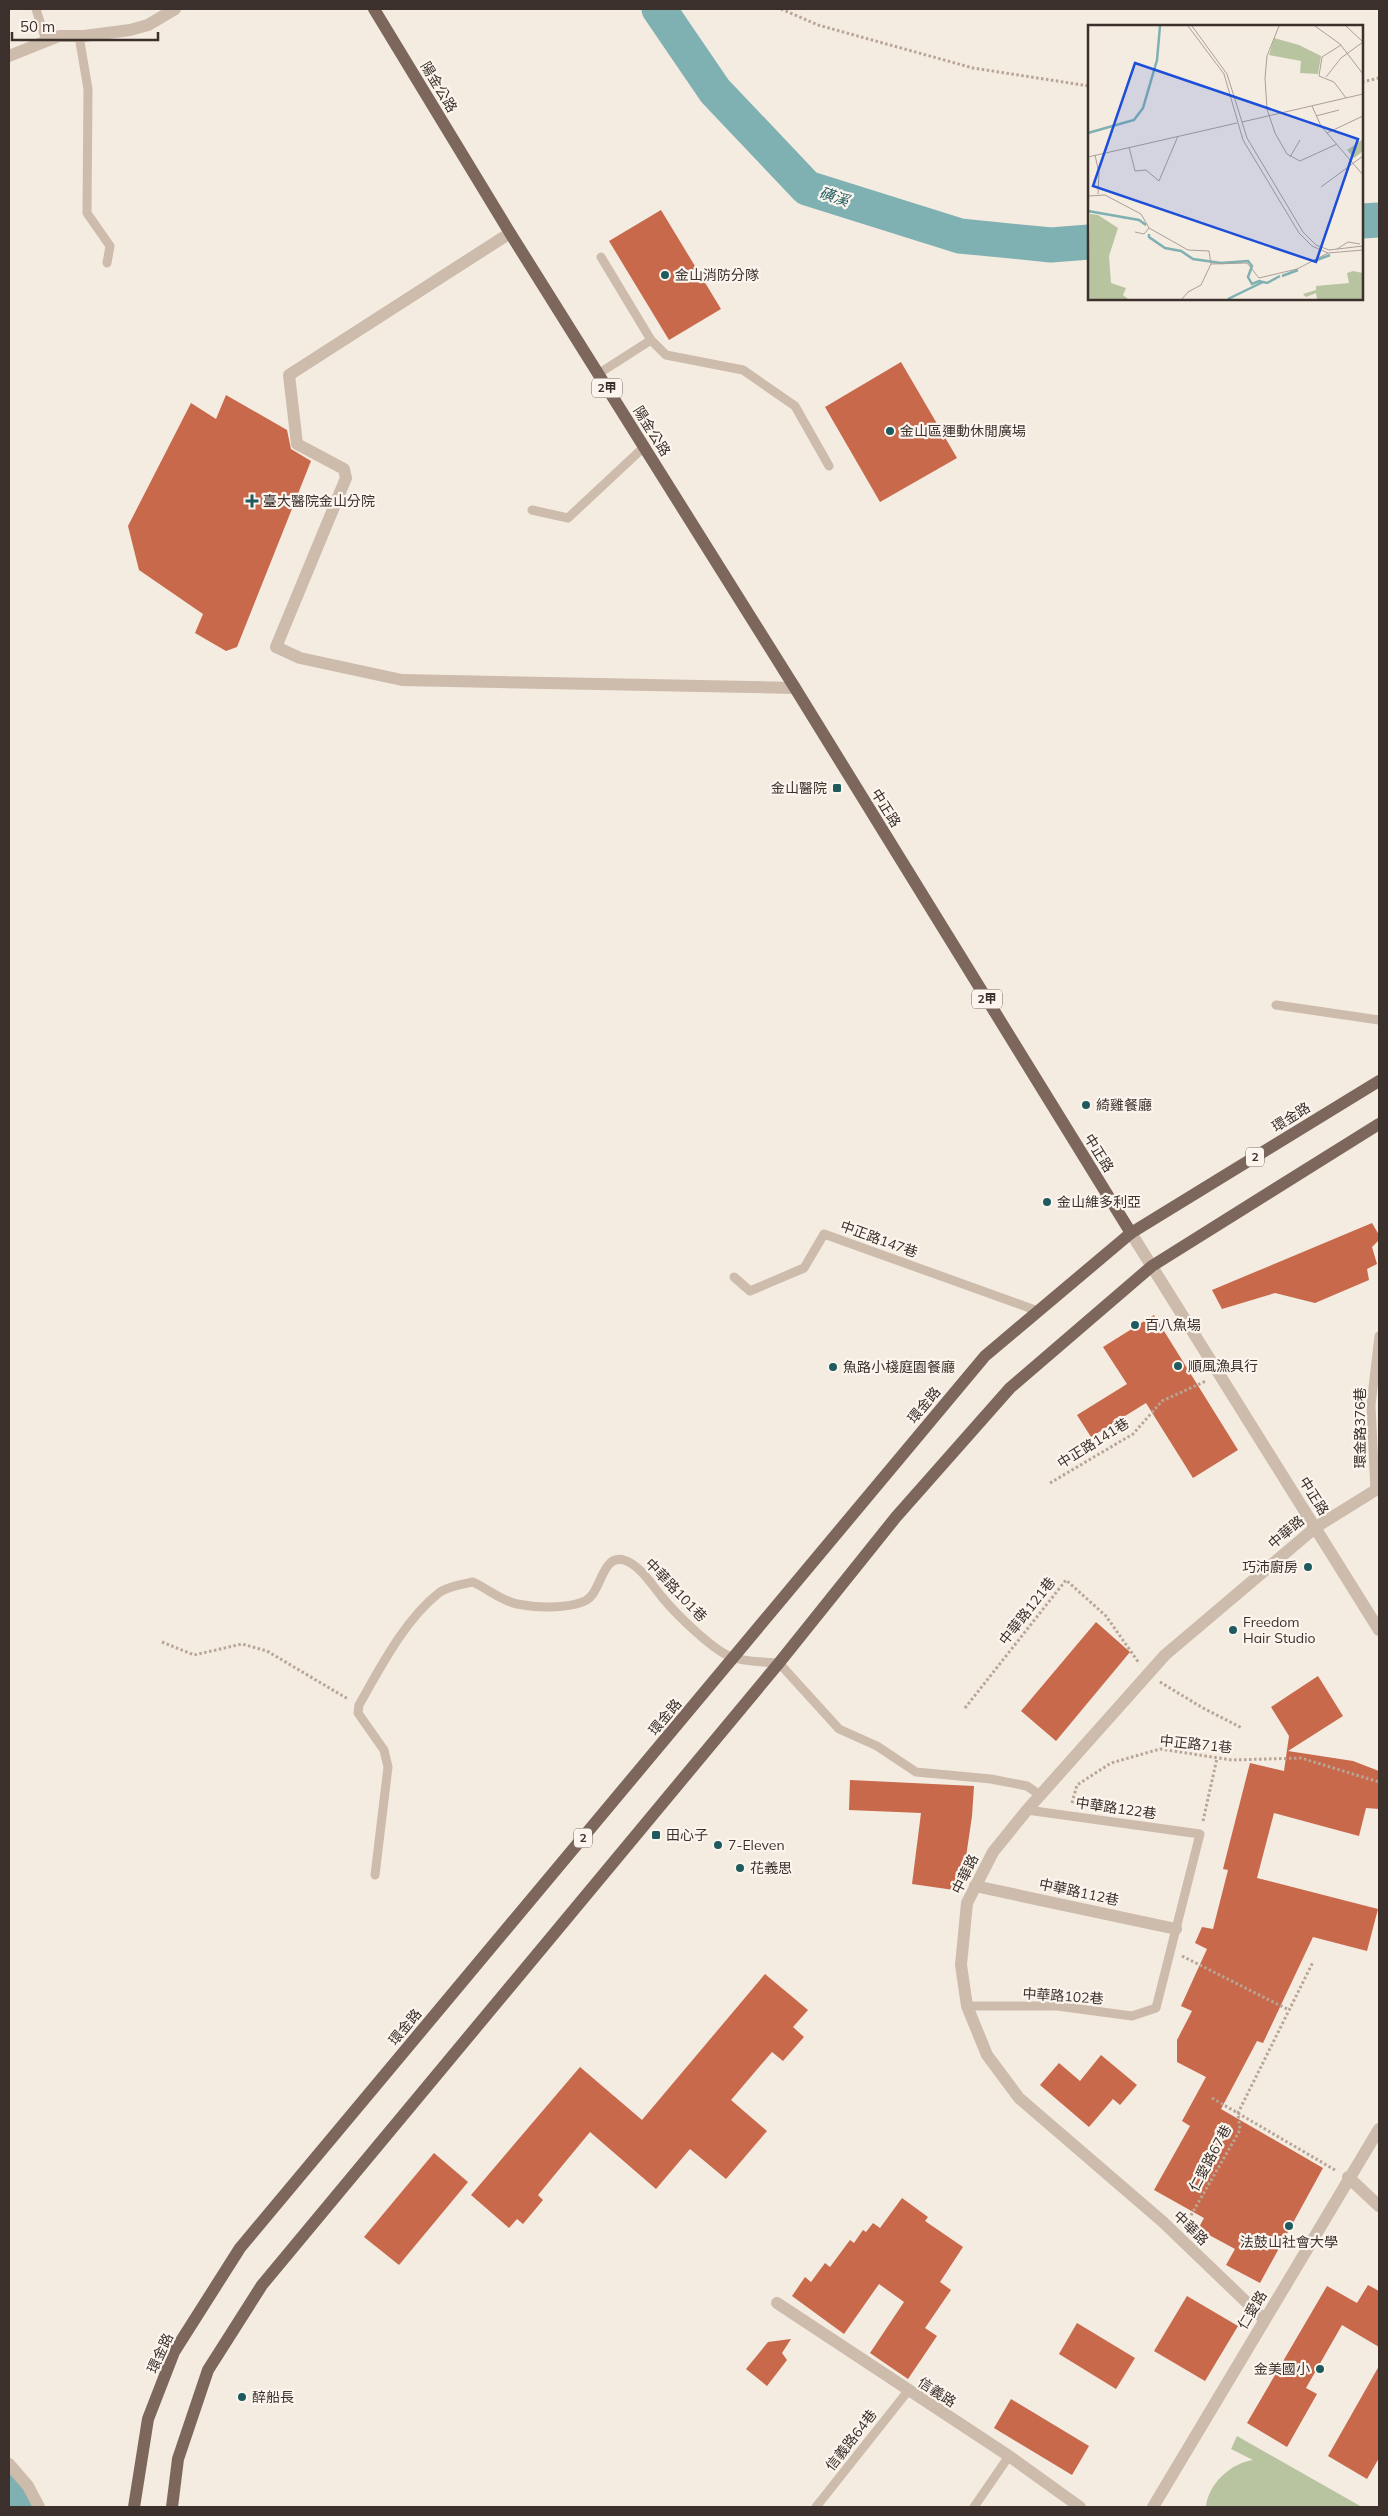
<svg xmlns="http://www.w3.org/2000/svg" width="1388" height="2516" viewBox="0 0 1388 2516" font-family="Mulish,'Noto Sans TC',sans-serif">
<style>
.green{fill:#b8c4a0}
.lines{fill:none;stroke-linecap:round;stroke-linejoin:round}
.river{stroke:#7fb0b2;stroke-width:35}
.building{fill:#c8694b}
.path{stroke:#b9a596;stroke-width:3;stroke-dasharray:2.5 2.5;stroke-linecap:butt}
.service{stroke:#cdbbac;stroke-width:9}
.minor{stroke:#cdbbac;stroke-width:12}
.tertiary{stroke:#cdbbac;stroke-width:12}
.primary{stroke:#7d675c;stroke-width:12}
.poi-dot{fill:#1f5a5e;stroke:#fbf5ee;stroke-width:2}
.labels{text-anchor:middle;stroke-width:4.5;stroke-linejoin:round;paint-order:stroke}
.shield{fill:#fbf5ee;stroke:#756b66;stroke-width:1}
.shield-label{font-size:12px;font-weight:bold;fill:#3b302b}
.street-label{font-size:14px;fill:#3b302b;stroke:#fbf5ee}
.poi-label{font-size:14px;fill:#3b302b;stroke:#fbf5ee;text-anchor:start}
.water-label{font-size:15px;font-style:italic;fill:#1f5a5e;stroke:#fbf5ee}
.inset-river{fill:none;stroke:#7fb0b2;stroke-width:2.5}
.inset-road{fill:none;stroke:#aaa098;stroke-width:1}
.view{fill:#1d4ed8;fill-opacity:0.15;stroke:#1d4ed8;stroke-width:2.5}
.inset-edge{fill:none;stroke:#3b302b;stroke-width:2.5}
</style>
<rect width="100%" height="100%" fill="#f4ebe1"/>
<path class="green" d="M1237 2436 1362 2507H1206C1208 2484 1231 2463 1253 2460L1231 2449Z"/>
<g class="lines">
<g class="river">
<path d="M659 9 715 91 807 188 960 236 1051 245 1089 242"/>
<path d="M1362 221 1379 220"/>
<path d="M9 2492 18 2507"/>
</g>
</g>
<g class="building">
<path d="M661 210 721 309 669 340 609 241Z"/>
<path d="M901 362 957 458 880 502 825 407Z"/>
<path d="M226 395 287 430 291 449 311 461 237 647 226 651 195 633 203 614 139 570 128 526 191 403 216 419Z"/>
<path d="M1372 1223 1379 1235V1240L1372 1247 1377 1264 1367 1269 1369 1280 1315 1303 1275 1293 1222 1309 1212 1290Z"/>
<path d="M1154 1315 1238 1450 1193 1478 1146 1403 1091 1437 1077 1415 1127 1384 1103 1347Z"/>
<path d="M1096 1622 1130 1652 1056 1741 1021 1711Z"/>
<path d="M1318 1676 1343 1716 1288 1751 1353 1761 1379 1771V1809L1366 1808 1359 1836 1274 1813 1257 1878 1378 1909 1367 1951 1313 1937 1263 2043 1257 2041 1221 2109 1323 2168 1260 2283 1226 2265 1235 2249 1198 2229 1204 2218 1154 2190 1190 2126 1182 2121 1206 2077 1177 2062V2040L1192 2011 1181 2006 1207 1949 1195 1943 1202 1927 1213 1929 1228 1870 1223 1869 1250 1763 1284 1771 1289 1736 1271 1707Z"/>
<path d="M850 1780 974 1786 972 1816 961 1891 912 1884 921 1813 849 1810Z"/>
<path d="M765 1974 808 2010 793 2027 804 2037 783 2061 772 2052 731 2100 767 2131 726 2179 690 2149 656 2189 590 2132 538 2195 543 2200 523 2224 517 2219 509 2228 471 2195 580 2067 642 2120Z"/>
<path d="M1101 2055 1137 2085 1120 2105 1113 2099 1089 2127 1040 2085 1059 2063 1080 2081Z"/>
<path d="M434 2153 468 2182 399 2265 364 2237Z"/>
<path d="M902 2198 928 2217 925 2221 963 2247 940 2282 951 2290 925 2328 937 2336 908 2379 870 2353 904 2302 879 2284 844 2334 792 2296 805 2277 811 2282 825 2263 830 2267 850 2240 854 2243 863 2230 866 2232 873 2223 880 2228Z"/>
<path d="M1368 2285 1379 2291V2347L1342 2325 1306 2388 1317 2394 1287 2447 1247 2423 1327 2286 1357 2303Z"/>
<path d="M1187 2296 1238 2326 1205 2381 1154 2351Z"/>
<path d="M1077 2323 1135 2358 1116 2389 1059 2354Z"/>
<path d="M791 2339 782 2353 787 2360 767 2386 746 2369 768 2342Z"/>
<path d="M1379 2366V2458L1367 2479 1328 2456Z"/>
<path d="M1011 2399 1089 2446 1072 2475 994 2428Z"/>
</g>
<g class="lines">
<g class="path">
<path d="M781 9 818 25 973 68 1089 86"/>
<path d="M1362 82 1379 78"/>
<path d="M1050 1483 1133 1434 1162 1401 1206 1381"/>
<path d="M162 1642 194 1655 242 1644 267 1651 348 1699"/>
<path d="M1160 1682 1203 1708 1242 1728"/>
<path d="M965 1708 1066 1580 1106 1616 1139 1663"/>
<path d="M1072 1803 1077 1785 1111 1763 1160 1749 1232 1760 1301 1758 1379 1782"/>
<path d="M1203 1821 1217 1758"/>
<path d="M1182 1956 1289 2010"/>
<path d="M1212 2098 1335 2170"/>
<path d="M1186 2224 1240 2130 1238 2113 1313 1962"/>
</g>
<g class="service">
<path d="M36 9 46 41"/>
<path d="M79 36 88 89 87 213 110 246 107 263"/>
<path d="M601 257 651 340 666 355 743 370 795 406 829 466"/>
<path d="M598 374 651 340"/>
<path d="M532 510 568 518 644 447"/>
<path d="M1276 1005 1379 1020"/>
<path d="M734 1277 750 1291 804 1268 824 1234 1038 1311"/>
<path d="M1375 1491 1371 1405 1379 1336"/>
<path d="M375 1875 388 1767 384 1750 358 1713 359 1705C380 1668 405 1619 440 1592 449 1586 463 1584 473 1582 488 1589 502 1601 517 1604 537 1608 567 1609 585 1601 602 1593 601 1554 624 1560 640 1565 652 1585 662 1597 676 1614 714 1652 734 1658 748 1662 765 1662 779 1663L839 1729 877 1746 916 1772 991 1779 1027 1786 1040 1795"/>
<path d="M967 2006H1057L1132 2016 1156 2008 1200 1834 1027 1810"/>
<path d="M816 2507 908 2391"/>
<path d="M974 2507 1009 2456"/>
</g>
<g class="minor">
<path d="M9 56 59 36H84L130 30 148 25 175 9"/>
<path d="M510 233 289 375 297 444 344 469 346 478 276 647 300 658 402 680 795 688"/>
<path d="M975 1886 1176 1929"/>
<path d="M1348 2177 1379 2206"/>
<path d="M777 2303 1009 2456 1080 2507"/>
<path d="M1264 2319 1163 2222 1019 2098 987 2055 967 2006 961 1965 967 1903 993 1852 1027 1810 1165 1655 1316 1527 1379 1488"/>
<path d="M9 2464 28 2486 39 2507"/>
<path d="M1153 2507 1379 2129"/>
</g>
<path class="tertiary" d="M1131 1233 1379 1630"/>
<g class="primary">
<path d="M374 9 510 233 795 688 1131 1233"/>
<path d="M134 2507 148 2419 174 2352 240 2248 985 1356 1131 1233 1379 1081"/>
<path d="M172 2507 178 2459 208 2370 262 2285 779 1663 896 1517 1010 1388 1152 1266 1379 1124"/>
</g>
</g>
<g class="poi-dot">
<circle cx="665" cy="275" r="5"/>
<circle cx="890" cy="431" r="5"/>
<path d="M249.5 493.5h5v5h5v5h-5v5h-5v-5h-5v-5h5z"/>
<rect x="832" y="783" width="10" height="10" rx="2.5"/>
<circle cx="1086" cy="1105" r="5"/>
<circle cx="1047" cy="1202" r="5"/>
<circle cx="1135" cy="1325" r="5"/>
<circle cx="1178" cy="1366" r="5"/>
<circle cx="833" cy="1367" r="5"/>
<circle cx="1308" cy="1567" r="5"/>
<circle cx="1233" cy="1630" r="5"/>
<rect x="651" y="1830" width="10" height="10" rx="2.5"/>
<circle cx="718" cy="1845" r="5"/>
<circle cx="740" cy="1868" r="5"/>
<circle cx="1289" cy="2226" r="5"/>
<circle cx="1320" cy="2369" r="5"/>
<circle cx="242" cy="2397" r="5"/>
</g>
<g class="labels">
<g class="shield">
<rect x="592" y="378.5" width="30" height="19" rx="4"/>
<rect x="972" y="989.5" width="30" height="19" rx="4"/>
<rect x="1246" y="1147.5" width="18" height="19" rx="4"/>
<rect x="574" y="1828.5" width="18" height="19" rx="4"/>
</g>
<g class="shield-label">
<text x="607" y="392">2甲</text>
<text x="987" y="1003">2甲</text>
<text x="1255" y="1161">2</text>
<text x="583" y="1842">2</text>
</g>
<g class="street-label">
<text transform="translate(439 87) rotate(59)" y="5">陽金公路</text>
<text transform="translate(652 431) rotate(58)" y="5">陽金公路</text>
<text transform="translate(886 808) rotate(58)" y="5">中正路</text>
<text transform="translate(1291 1117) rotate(-32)" y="5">環金路</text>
<text transform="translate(1099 1153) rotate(58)" y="5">中正路</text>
<text transform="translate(879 1239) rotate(20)" y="5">中正路147巷</text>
<text transform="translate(924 1405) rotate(-50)" y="5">環金路</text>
<text transform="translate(1360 1428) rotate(-90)" y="5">環金路376巷</text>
<text transform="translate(1093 1443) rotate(-32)" y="5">中正路141巷</text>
<text transform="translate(1314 1496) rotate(58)" y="5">中正路</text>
<text transform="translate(1286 1532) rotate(-40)" y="5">中華路</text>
<text transform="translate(676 1590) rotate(46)" y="5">中華路101巷</text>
<text transform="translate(1027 1611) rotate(-52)" y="5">中華路121巷</text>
<text transform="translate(665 1717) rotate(-50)" y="5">環金路</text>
<text transform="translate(1196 1744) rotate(6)" y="5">中正路71巷</text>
<text transform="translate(1116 1808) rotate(8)" y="5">中華路122巷</text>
<text transform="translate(965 1874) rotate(-64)" y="5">中華路</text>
<text transform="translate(1079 1892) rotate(12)" y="5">中華路112巷</text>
<text transform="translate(1063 1996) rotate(4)" y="5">中華路102巷</text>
<text transform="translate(405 2027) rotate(-50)" y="5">環金路</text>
<text transform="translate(1210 2158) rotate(-62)" y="5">仁愛路67巷</text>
<text transform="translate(1191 2228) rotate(44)" y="5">中華路</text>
<text transform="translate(1252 2310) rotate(-59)" y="5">仁愛路</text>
<text transform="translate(160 2353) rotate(-65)" y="5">環金路</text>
<text transform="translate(937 2392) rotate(33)" y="5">信義路</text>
<text transform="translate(851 2440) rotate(-52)" y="5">信義路64巷</text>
</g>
<g class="poi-label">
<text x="675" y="280">金山消防分隊</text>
<text x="900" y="436">金山區運動休閒廣場</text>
<text x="263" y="506">臺大醫院金山分院</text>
<text x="827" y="793" text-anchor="end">金山醫院</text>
<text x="1096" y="1110">綺雞餐廳</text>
<text x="1057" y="1207">金山維多利亞</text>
<text x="1145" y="1330">百八魚場</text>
<text x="1188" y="1371">順風漁具行</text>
<text x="843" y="1372">魚路小棧庭園餐廳</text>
<text x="1298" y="1572" text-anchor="end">巧沛廚房</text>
<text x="1243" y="1627">Freedom<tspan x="1243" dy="16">Hair Studio</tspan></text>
<text x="666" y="1840">田心子</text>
<text x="728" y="1850">7-Eleven</text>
<text x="750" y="1873">花義思</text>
<text x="1289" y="2247" text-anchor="middle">法鼓山社會大學</text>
<text x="1310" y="2374" text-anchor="end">金美國小</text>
<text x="252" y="2402">醉船長</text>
</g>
<g class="water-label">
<text transform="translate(834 197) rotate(18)" y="5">磺溪</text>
</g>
</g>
<g transform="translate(1088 25)">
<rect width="275" height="275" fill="#f4ebe1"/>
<path d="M186 13 211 20 233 31 230 49 212 48 213 36 181 30ZM275 114V126L266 133 259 125ZM2 189 10 190 30 203 21 231 23 258 38 263 35 270 40 274H0ZM265 246 275 248V274H229L228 268 218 272 215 269 228 265V261L261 258 259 248Z" fill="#b8c4a0"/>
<path class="inset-river" d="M0 108 46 95 55 83 69 35 72 1M0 186 51 195 58 200M61 209V212L77 223 93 226 105 234 133 238 160 236 164 241 160 252 164 259 171 256 179 258 192 251M226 236 242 230M194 251 210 245M140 274 175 257"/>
<path class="inset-road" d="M100 1 136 49 155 115 211 208 224 221 240 228 275 225M104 1 139 49 159 113 215 207 228 220 241 225 275 221M191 1 179 31 177 53 179 84 187 108 199 129 212 136 249 119M227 1 252 19 275 49M258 1 275 17M253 20 234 32 231 51 246 57 258 73M238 52 253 33 275 17M224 81 233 101 275 150M228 91 251 85M154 97 275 69M239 108 275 91M41 122 47 146 58 145 71 156 90 111M7 130 11 148 10 169M0 132 149 98M202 132 212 115M233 162 275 131M0 171 17 170 53 189 61 203 100 225 121 226 123 239 159 238 171 253 209 244 240 228M47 207 56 209 61 203M249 224 260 217 272 219M94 274 100 267 113 260 123 239"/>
<path class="view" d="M47 38 270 114 228 237 5 161Z"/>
<rect width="275" height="275" class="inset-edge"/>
</g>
<rect width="1388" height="2516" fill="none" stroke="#3b302b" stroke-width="20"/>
<path d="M12 32v8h146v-8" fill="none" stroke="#3b302b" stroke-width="2.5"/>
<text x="20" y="32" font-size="15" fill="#3b302b" stroke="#fbf5ee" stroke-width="4" paint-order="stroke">50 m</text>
</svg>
